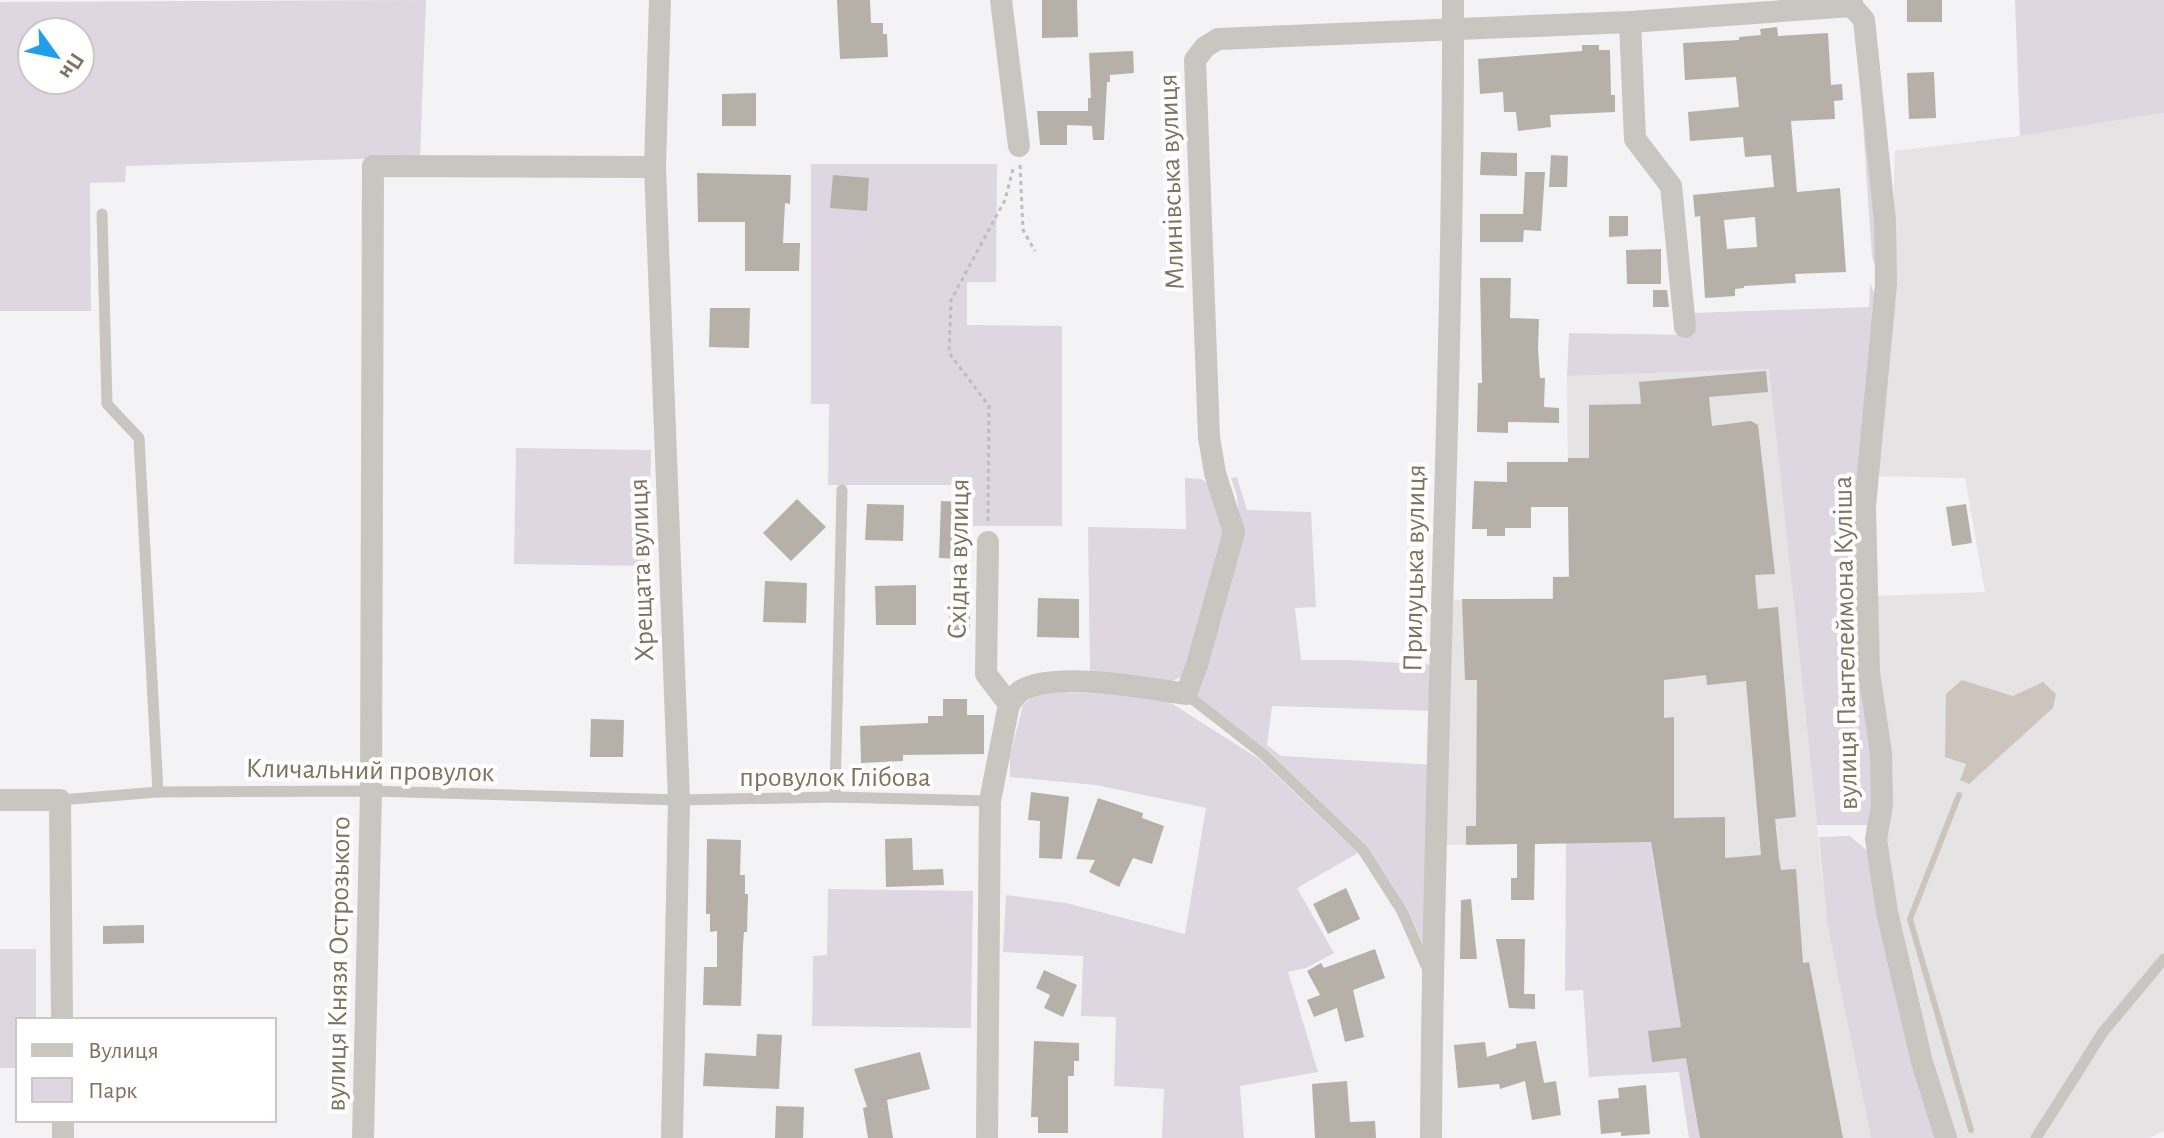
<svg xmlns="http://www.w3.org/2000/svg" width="2164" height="1138" viewBox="0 0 2164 1138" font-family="'Alegreya Sans',sans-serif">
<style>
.built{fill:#e5e3e4;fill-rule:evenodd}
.green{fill:#ded7e1;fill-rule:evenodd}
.water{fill:#cdc4be}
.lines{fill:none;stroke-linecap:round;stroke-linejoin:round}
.stream{stroke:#cdc4be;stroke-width:6}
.building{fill:#b7b0a8;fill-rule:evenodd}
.path{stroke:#bfbdb9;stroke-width:3;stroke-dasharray:4 4;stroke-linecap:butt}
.service{stroke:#c9c6c1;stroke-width:11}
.minor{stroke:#c9c6c1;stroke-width:22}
.labels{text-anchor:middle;stroke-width:8;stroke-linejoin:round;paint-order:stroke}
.street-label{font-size:28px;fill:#7f7260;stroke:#fff}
</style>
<rect width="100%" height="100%" fill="#f3f3f6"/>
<g class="built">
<path d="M2164 113V1131L2149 1138H1951L1881 839 1873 596 1985 592 1965 478 1873 476 1891 284 1895 151 2020 136ZM1962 680 2053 708 1969 783 1960 779 1966 764Z"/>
<path d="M1769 369 1827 923 1871 1138H1700L1650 842 1444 845 1452 600 1552 598 1553 577 1569 576 1567 376Z"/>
</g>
<g class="green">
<path d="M426 0 420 157 126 166 125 182 90 183 91 311H0V2ZM32 32H80V80H32Z"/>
<path d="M2015 0H2164V113L2020 136Z"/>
<path d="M1856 23 1880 281 1872 257Z"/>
<path d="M811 164H997L996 282H967V325L1062 326V526H973V485H828L829 404H811Z"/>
<path d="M1870 283 1879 305 1861 505 1876 753 1872 825H1817L1769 369 1567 376 1569 333 1694 335 1691 313 1869 307Z"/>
<path d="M516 448 651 450 649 566 514 564Z"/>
<path d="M1237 477 1247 510 1311 512 1316 607 1295 608 1301 660H1350L1435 665 1434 711 1272 706 1267 745 1281 756 1434 765 1426 950 1407 908 1367 846 1267 750 1197 696 1198 683 1240 533 1237 496 1231 478Z"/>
<path d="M1185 478 1201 479 1212 486 1227 532 1183 676 1168 683 1090 674 1088 527 1186 529Z"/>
<path d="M1037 692 1119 694 1168 701 1259 759 1358 853 1297 888 1334 953 1306 968 1288 972 1318 1072 1240 1086 1244 1138H1162L1164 1089 1114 1086 1116 1017 1081 1016 1083 956 1003 952 1006 895 1066 903 1185 934 1206 808 1096 785 1010 777V756L1023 705Z"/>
<path d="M1850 836 1872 855 1940 1138H1871L1827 923 1819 837Z"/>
<path d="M1650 842 1700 1138H1689L1679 1072 1589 1077 1583 990 1565 991 1566 843Z"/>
<path d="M828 889 973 891 971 1028 812 1026 813 956 827 955Z"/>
<path d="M0 949H36V1020H18V1068H0Z"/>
</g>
<path class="water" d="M1962 680 2013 696 2043 682 2056 694 2053 708 1969 784 1960 780 1966 764 1945 757 1946 694Z"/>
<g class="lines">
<path class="stream" d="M1959 795 1910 919 1971 1130"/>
</g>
<g class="building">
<path d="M837 0H870L871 23H883V34H887L888 57 840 59Z"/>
<path d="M1042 0H1077L1078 37 1042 38Z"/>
<rect x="1907" y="0" width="35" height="22"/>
<path d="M1777 27 1778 36 1828 33 1831 85 1842 84 1843 100 1834 101 1835 119 1791 121 1797 192 1840 188 1846 272 1795 274 1796 283 1744 286V288L1735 289V296L1705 298 1700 216 1695 217 1693 195 1774 187 1771 155 1745 157 1743 137 1690 141 1688 112 1739 107 1736 77 1685 80 1683 43 1739 40V37L1761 35 1760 29ZM1755 217 1757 247 1727 249 1724 220Z"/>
<path d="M1582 45H1599V50H1610L1611 95H1615V112L1550 115 1551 127 1518 131 1516 112H1504L1503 92 1480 94 1478 59 1582 51Z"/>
<path d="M1133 51 1134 73 1110 75V82H1107L1104 140H1093L1092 126 1067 125V145H1040L1037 111H1088V98H1091L1089 53Z"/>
<path d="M1934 72 1936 118 1909 119 1907 73Z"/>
<path d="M756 93V126H722V94Z"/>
<path d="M1481 152 1517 153V176L1480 175Z"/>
<path d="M1551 155 1568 156 1567 187H1549Z"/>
<path d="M1525 172H1545L1541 231 1524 230 1523 242H1480V214H1523Z"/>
<path d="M697 173 791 175 790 204 785 203 783 243H800L799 271H745V222H698Z"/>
<path d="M833 175 869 178 867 211 830 208Z"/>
<path d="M1609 216H1628V236L1609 237Z"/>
<path d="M1661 249V284H1627L1626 250Z"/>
<path d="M1480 278H1511L1510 318 1539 319 1538 348 1540 378H1545L1544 407 1559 408V423L1508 422V433L1477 432 1478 383H1482Z"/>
<path d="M1653 290H1667L1669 307H1653Z"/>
<path d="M710 308H750L749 348 709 347Z"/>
<path d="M1766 371 1768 392 1709 397 1712 426 1751 421 1758 425 1775 574 1755 575 1758 609 1778 607 1796 817 1775 819 1779 859 1781 870 1796 869 1803 963 1809 962 1843 1138H1700L1686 1058 1652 1062 1648 1031 1681 1027 1651 842 1535 844 1534 900H1511V878H1517V844L1466 845V826H1476L1477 680H1465L1462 599H1553V577H1569L1568 507H1531V528H1505V536H1487V529H1472L1474 481 1507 482V462H1568V458H1589V405L1641 404 1639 382ZM1706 675 1707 685 1746 681 1761 855 1725 858V817L1674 818V717L1664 718V680Z"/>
<path d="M797 499 826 527 791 561 763 533Z"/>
<path d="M941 501 965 502 962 559 939 558Z"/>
<path d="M867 504 904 505 903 541 865 540Z"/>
<path d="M1966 504 1972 543 1952 546 1946 507Z"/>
<path d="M950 580H970V630H949Z"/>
<path d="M765 581 807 583 806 623 763 622Z"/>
<path d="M916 585V625H876L875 586Z"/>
<path d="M1038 598 1079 599V638L1037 637Z"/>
<path d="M943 699H967V715H984V754L903 755V761L861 763 860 726 928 723V716H943Z"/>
<path d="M591 719 624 720 623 757H590Z"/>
<path d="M1031 792 1069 797 1062 859 1039 858 1040 821 1028 820Z"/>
<path d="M1098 798 1143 813 1142 818 1164 826 1152 864 1133 858 1119 887 1089 872 1095 860 1076 859Z"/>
<path d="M912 838 913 870 943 869 944 885 886 887 885 839Z"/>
<path d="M707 839 741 840 740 875H745V894H748L747 932H744L743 945 741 1006 703 1005 704 967H717V931L710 932V914H706Z"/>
<path d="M1346 888 1360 919 1328 934 1313 904Z"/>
<path d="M1471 899 1477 959H1460L1461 900Z"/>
<path d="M144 925V943L103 944V926Z"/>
<path d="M1496 939H1525L1524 994H1535V1009L1509 1008Z"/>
<path d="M1375 949 1385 978 1353 990 1364 1037 1345 1042 1337 1008 1314 1017 1307 1000 1320 995 1307 971 1321 963 1324 968Z"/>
<path d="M1044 970 1077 985 1063 1017 1044 1008 1050 995 1036 988Z"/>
<path d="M757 1034 782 1035 779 1089 703 1086 705 1053 756 1056Z"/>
<path d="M1034 1041 1079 1043V1061H1074V1076H1068V1133H1038V1117H1031Z"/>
<path d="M1536 1041 1544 1083 1556 1081 1561 1115 1532 1120 1525 1081 1500 1089 1499 1084 1458 1088 1454 1045 1485 1042 1487 1057 1516 1048V1044Z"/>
<path d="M920 1052 930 1089 887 1100 893 1138H868L863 1108 867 1107 854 1069Z"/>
<path d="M1347 1081 1350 1122 1375 1121 1376 1138H1315L1312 1084Z"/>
<path d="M1646 1085 1650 1134 1621 1136V1132L1601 1134 1598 1100 1619 1098 1618 1088Z"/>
<path d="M776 1106 804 1107 803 1138H775Z"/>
</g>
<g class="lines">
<g class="path">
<path d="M1020 165 1023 230 1035 251"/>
<path d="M988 521 989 406 949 353 951 300 1005 200 1014 165"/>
</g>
<g class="service">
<path d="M102 214 107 404 139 438 158 792"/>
<path d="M1186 694 1263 754 1363 850 1402 911 1428 970"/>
<path d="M835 797 842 490"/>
<path d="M60 800 158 792 371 791 679 800 835 797 990 801"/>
<path d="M2036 1138 2103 1032 2164 959"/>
</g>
<g class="minor">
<path d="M660 0 655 167 679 800 672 1138"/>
<path d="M1001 0 1019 146"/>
<path d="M1852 0V6L1864 20 1885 221 1886 284 1865 506 1869 672 1881 753 1882 805 1876 839 1887 912 1922 1062 1946 1138"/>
<path d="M1630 22 1635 139 1671 186 1685 327"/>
<path d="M1009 704C1013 700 1017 693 1022 690 1056 671 1147 688 1186 694L1197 665 1234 532 1215 473 1209 437 1195 60 1205 47 1218 39 1630 22 1852 6"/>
<path d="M0 800H60L62 1020"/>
<path d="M63 1120V1138"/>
<path d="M363 1138 371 791 373 166 655 167"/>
<path d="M987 1138 990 801 1009 704 986 674 988 542"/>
<path d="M1431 1138C1433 759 1454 379 1453 0"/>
</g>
</g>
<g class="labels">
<g class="street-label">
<text transform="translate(1170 182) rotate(-92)" y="10">Млинівська вулиця</text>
<text transform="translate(957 559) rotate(-89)" y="10">Східна вулиця</text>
<text transform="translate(1413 568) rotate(-89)" y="10">Прилуцька вулиця</text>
<text transform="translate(640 570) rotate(-92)" y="10">Хрещата вулиця</text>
<text transform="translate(1844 643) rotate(-91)" y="10">вулиця Пантелеймона Куліша</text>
<text transform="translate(370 769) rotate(1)" y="10">Кличальний провулок</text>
<text x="835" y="786">провулок Глібова</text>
<text transform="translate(337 964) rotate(-89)" y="10">вулиця Князя Острозького</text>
</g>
</g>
<rect x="16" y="1018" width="260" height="104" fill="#ffffff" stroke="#ccc7bf" stroke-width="2"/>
<rect x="32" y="1044" width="40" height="12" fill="#c9c6c1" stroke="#ccc7bf" stroke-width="2"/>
<text x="88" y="1058" font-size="24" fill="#7f7260">Вулиця</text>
<rect x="32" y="1078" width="40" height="24" fill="#ded7e1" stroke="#ccc7bf" stroke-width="2"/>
<text x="88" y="1098" font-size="24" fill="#7f7260">Парк</text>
<g transform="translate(56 56) rotate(123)"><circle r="38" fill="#ffffff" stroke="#ccc7bf" stroke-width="2"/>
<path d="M0-6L14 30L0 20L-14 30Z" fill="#1f9eeb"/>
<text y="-12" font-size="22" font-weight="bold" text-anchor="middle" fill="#7f7260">Пн</text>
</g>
</svg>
